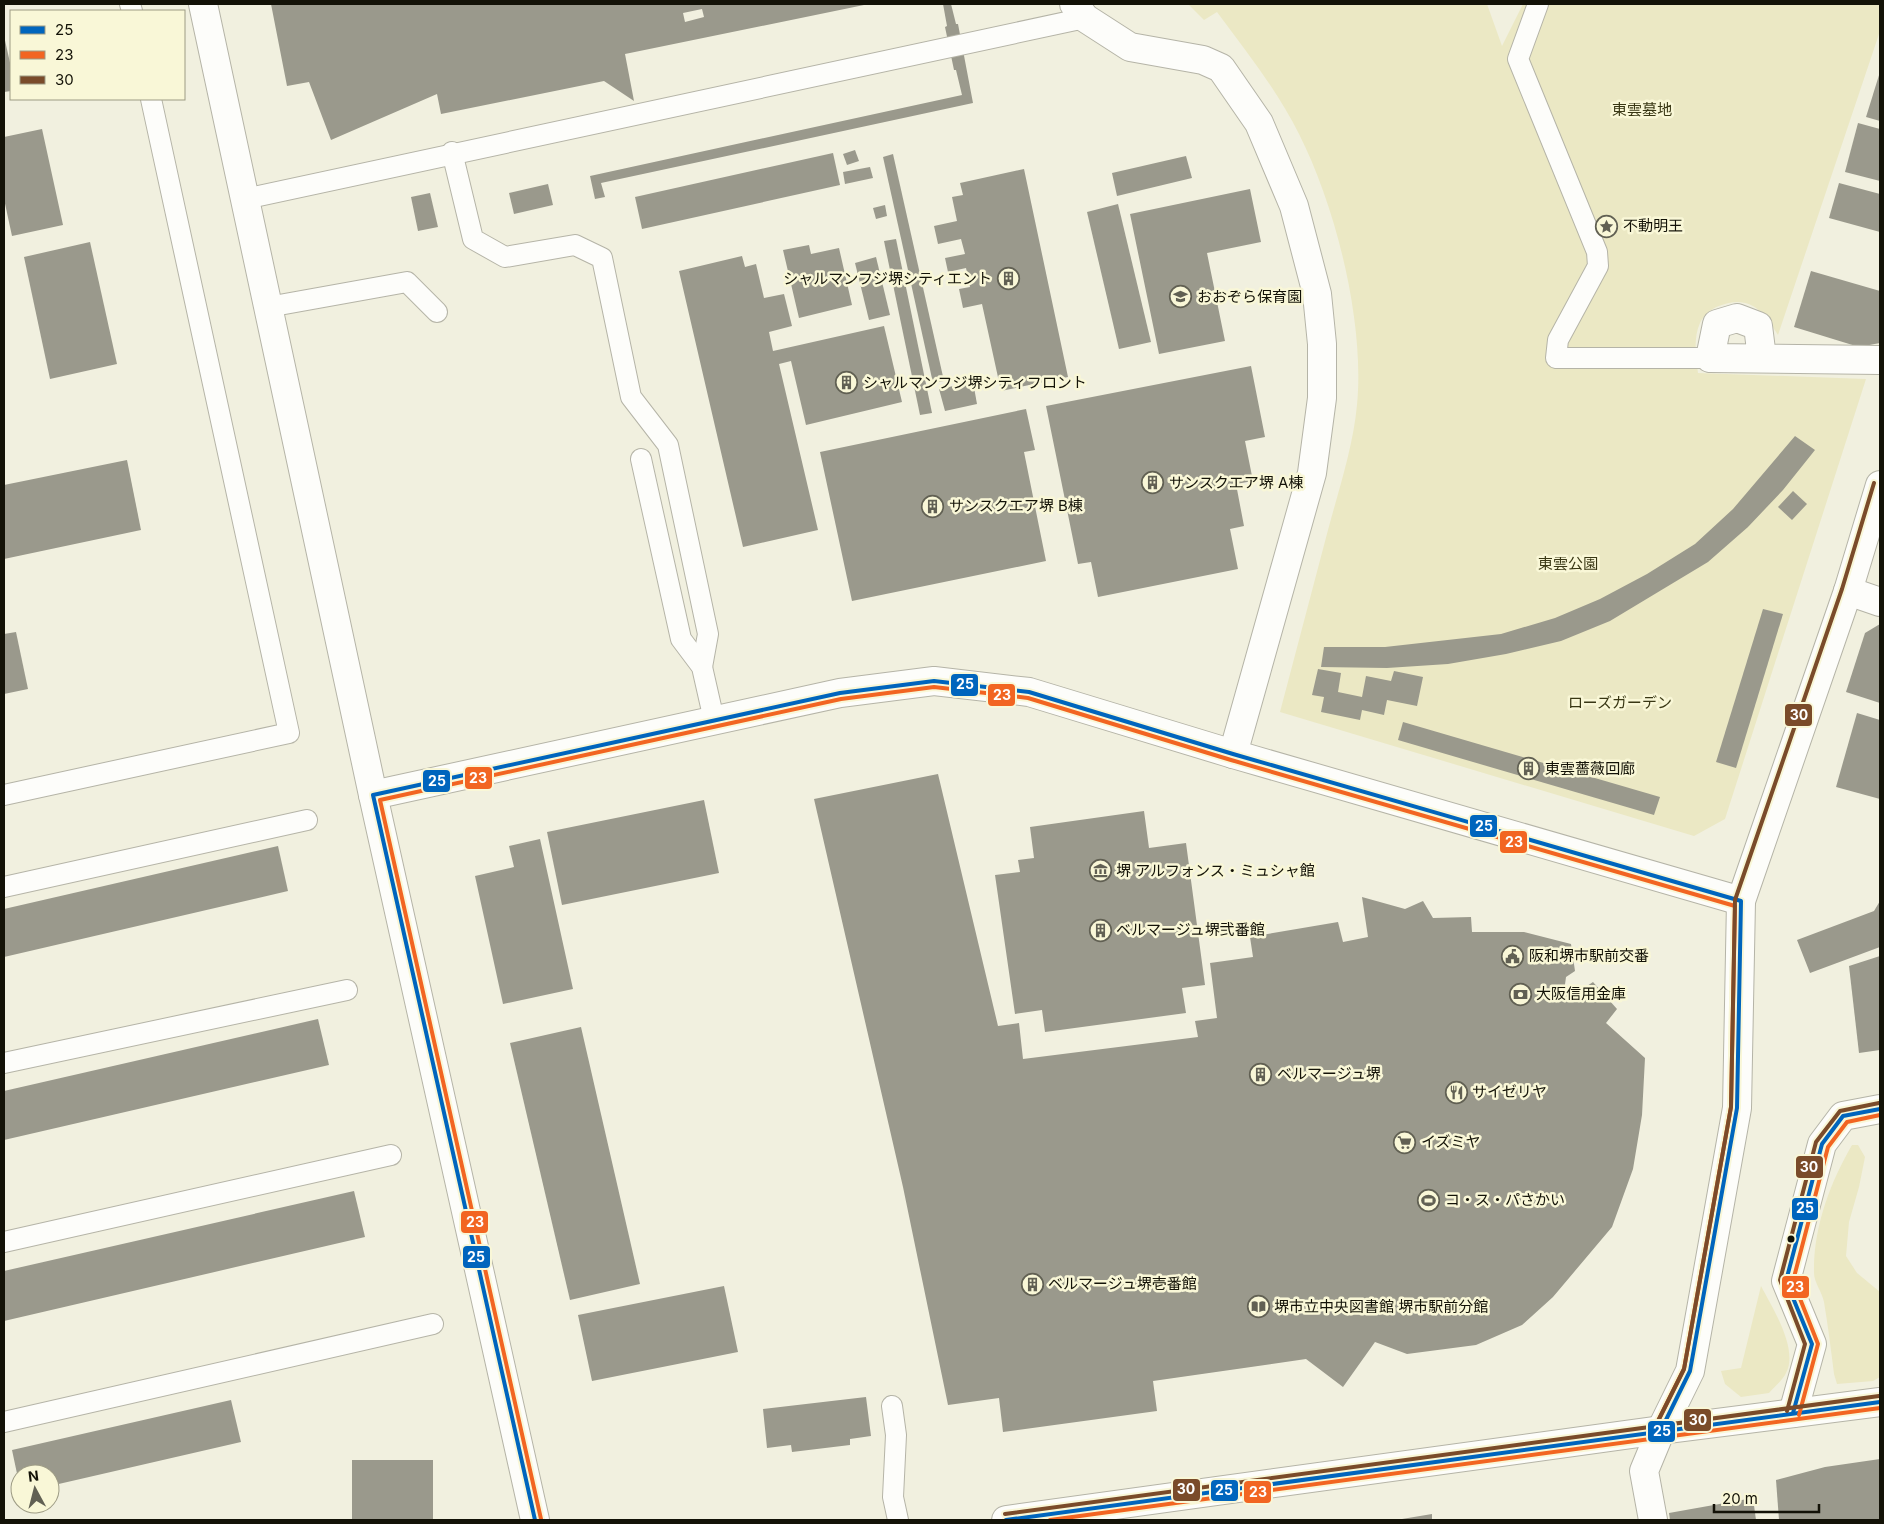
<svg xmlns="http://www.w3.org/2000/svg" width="1884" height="1524" viewBox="0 0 1884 1524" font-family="Inter,'Noto Sans JP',sans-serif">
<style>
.green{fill:#ebe8c4}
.building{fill:#9a998c;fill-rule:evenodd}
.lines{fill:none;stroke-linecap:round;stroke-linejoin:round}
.service-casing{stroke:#b5b4a7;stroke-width:22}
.minor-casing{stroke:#b5b4a7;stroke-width:30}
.tertiary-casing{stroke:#b5b4a7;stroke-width:30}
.service{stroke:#fdfdfa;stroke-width:20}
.minor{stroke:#fdfdfa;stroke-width:28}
.tertiary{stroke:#fdfdfa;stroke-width:28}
.bus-1-casing{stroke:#f9f7d7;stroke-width:8}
.bus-2-casing{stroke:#f9f7d7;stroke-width:8}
.bus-3-casing{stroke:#f9f7d7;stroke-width:8}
.bus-1{stroke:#0065bd;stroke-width:4}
.bus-2{stroke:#f26522;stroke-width:4}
.bus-3{stroke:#7a4b2a;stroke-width:4}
.bus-dot{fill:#131207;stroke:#f9f7d7;stroke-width:2}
.labels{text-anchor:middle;stroke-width:5;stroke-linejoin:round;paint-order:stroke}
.park-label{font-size:15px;fill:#393714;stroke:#f9f7d7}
.poi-label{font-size:15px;fill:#131207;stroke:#f9f7d7;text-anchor:start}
.line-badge{stroke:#f9f7d7;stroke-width:2}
.badge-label{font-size:14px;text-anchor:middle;font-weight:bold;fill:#fff}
</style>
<rect width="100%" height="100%" fill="#f1f0df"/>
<g class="green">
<path d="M1188 4H1487L1502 46 1523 4H1880V31L1778 335C1763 311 1750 294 1719 306 1712 308 1703 316 1700 323 1693 338 1696 358 1698 373L1866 379 1725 819 1694 836 1280 712C1296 651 1312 591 1328 530 1339 489 1353 447 1357 405 1365 323 1336 207 1299 134 1277 90 1246 51 1217 12L1204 20Z"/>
<path d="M1852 1145H1858L1865 1157 1859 1187 1849 1222 1846 1256 1857 1273 1880 1292V1377L1873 1381 1837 1384 1834 1374C1831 1350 1828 1326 1824 1302 1822 1292 1814 1282 1814 1273 1813 1228 1830 1183 1852 1145Z"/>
<path d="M1761 1286C1772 1307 1799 1349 1786 1373 1783 1380 1774 1387 1769 1393L1741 1397 1725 1384 1721 1371 1741 1368Z"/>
</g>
<g class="building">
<path d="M271 4H864V5L625 54 634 101 604 81 441 114 437 94 331 140 309 82 287 86ZM702 9 704 17 685 22 683 13Z"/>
<path d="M943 4H951L956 24H958L973 103 601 183 605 197 595 199 590 176 962 95 956 70H954L945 27 947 26Z"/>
<path d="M4 36 11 67V91L4 92Z"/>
<path d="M1880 72V121L1866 117Z"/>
<path d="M1858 123 1880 129V181L1845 172Z"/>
<path d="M42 129 63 225 12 236 4 199V137Z"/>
<path d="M855 150 859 161 847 165 843 154Z"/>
<path d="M833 153 840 185 642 229 635 197Z"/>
<path d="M893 154 944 381 933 383 883 157Z"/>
<path d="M1186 156 1192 178 1117 196 1112 173Z"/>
<path d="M870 167 873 178 845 184 843 172Z"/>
<path d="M1024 169 1068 377 1001 391 982 304 963 308 959 289 970 287 966 268 948 272 945 258 965 254 961 239 938 244 934 226 957 221 952 197 963 195 960 183Z"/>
<path d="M1839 183 1880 194V232L1829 218Z"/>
<path d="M548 184 553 205 514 214 509 193Z"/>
<path d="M1250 189 1261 242 1207 253 1225 341 1159 354 1130 214Z"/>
<path d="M430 193 438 227 418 231 411 197Z"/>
<path d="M1118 204 1151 342 1119 349 1087 212Z"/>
<path d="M885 205 887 216 876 219 873 208Z"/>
<path d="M896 239 932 413 920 415 884 241Z"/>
<path d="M90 242 117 364 50 379 24 257Z"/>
<path d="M809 245 811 254 839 248 852 305 799 318 783 250Z"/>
<path d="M742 256 745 267 756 264 764 298 784 294 792 326 769 332 773 351 884 326 902 402 806 425 791 361 779 364 818 530 743 547 679 271Z"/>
<path d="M876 257 890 315 869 320 855 263Z"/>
<path d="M1811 271 1880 291V343L1859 347 1794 327Z"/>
<path d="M1251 366 1265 437 1245 441 1253 481 1236 484 1244 526 1230 529 1238 569 1098 597 1091 562 1078 564 1046 406Z"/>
<path d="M973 382 977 404 945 411 939 389Z"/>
<path d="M1026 409 1035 450 1024 452 1046 561 852 601 820 452Z"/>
<path d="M1795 436 1815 450 1783 490 1748 527 1708 562 1610 621 1561 641 1506 654 1448 664 1387 668 1321 667 1324 647H1385L1501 634 1555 618 1600 599 1647 574 1695 544 1733 509Z"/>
<path d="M127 460 141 530 4 559V485Z"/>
<path d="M1793 491 1807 504 1792 520 1778 507Z"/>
<path d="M1763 609 1783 614 1736 768 1716 762Z"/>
<path d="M1880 624V703L1846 692 1865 633Z"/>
<path d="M16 632 28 689 4 694V634Z"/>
<path d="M1318 669 1341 673 1338 692 1362 697 1366 676 1391 681 1394 671 1423 677 1417 706 1387 700 1384 715 1362 710 1360 720 1321 712 1324 697 1312 695Z"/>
<path d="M1857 713 1880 720V799L1836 787Z"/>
<path d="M1403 722 1660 797 1654 815 1398 740Z"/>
<path d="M938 774 998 1026 1019 1023 1023 1059 1198 1037 1195 1021 1217 1018 1210 963 1253 957 1250 937 1338 922 1343 942 1368 937 1362 897 1405 909 1423 901 1433 918 1471 917 1472 932H1524L1571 944 1575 971 1566 977 1564 992 1572 996 1593 982 1617 1009 1606 1023 1645 1058 1642 1115 1633 1169 1612 1227 1553 1297 1522 1325 1476 1345 1407 1354 1375 1342 1343 1387 1306 1359 1153 1381 1157 1411 1003 1432 999 1398 948 1405 903 1187 814 799Z"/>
<path d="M704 800 719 873 562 905 547 832Z"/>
<path d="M1144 811 1149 848 1186 843 1205 985 1182 988 1186 1013 1045 1032 1042 1010 1015 1014 995 875 1020 872 1018 860 1034 858 1030 827Z"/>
<path d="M540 839 573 989 503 1004 475 876 514 867 509 846Z"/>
<path d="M278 846 288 891 4 957V909Z"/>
<path d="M1880 901V947L1810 973 1797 940 1874 911Z"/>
<path d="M1880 956V1050L1859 1053 1849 966Z"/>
<path d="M318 1019 329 1065 4 1140V1091Z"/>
<path d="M581 1027 640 1284 570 1300 510 1043Z"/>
<path d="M354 1191 365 1237 4 1321V1271Z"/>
<path d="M724 1286 738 1352 592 1381 578 1315Z"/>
<path d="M866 1397 871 1436 850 1439V1445L792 1452 791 1445 767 1448 763 1409Z"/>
<path d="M231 1400 241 1442 50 1486V1474H20L19 1483 12 1450Z"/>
<path d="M1880 1459V1520H1779L1776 1480 1825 1467Z"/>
<rect x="352" y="1460" width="81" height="60"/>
<path d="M1753 1498 1756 1520H1670L1669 1513Z"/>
<path d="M1432 1514V1520H1402V1519Z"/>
</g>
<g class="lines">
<defs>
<g id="service">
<path d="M130 4 132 11"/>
<path d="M1538 4 1518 59 1597 252 1598 266 1558 340 1556 358H1710"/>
<path d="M452 152 473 239 505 257 575 245 602 258 631 397 668 445 708 634 702 667"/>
<path d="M245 199 1085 18"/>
<path d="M268 307 407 282 437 312"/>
<path d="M641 459 681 639 702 667 714 720"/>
<path d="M4 795 289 733 151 99"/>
<path d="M4 887 307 820"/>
<path d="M4 1063 347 990"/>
<path d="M4 1242 391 1155"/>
<path d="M892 1406 896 1435 893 1497 898 1520"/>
<path d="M4 1422 433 1324"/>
</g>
<g id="minor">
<path d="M1074 4 1085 18 1130 47 1203 60 1221 68 1259 123 1294 206 1317 294 1322 344V398L1312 473 1233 754"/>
<path d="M1762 358 1758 326 1737 318 1717 324 1710 358 1880 360"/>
<path d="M1848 591 1880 602"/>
<path d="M1793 1413 1812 1344 1786 1281 1822 1144 1843 1116 1880 1109"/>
<path d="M1653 1520 1644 1471 1661 1430"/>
</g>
<g id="tertiary">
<path d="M203 4 373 795 535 1520"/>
<path d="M373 795 840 693 934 681 1029 692 1233 754 1741 901"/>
<path d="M1661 1430 1690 1371 1737 1108 1741 901 1848 591 1880 485"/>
<path d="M1006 1520 1661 1430 1880 1402"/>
</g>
</defs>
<use href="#service" class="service-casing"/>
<use href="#minor" class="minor-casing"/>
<use href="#tertiary" class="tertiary-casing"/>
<use href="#service" class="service"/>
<use href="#minor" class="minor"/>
<use href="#tertiary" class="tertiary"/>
<defs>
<g id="bus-1">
<path d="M1793 1413 1812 1344 1786 1281 1822 1144 1843 1116 1880 1109"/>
<path d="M535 1520 373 795 840 693 934 681 1029 692 1233 754 1741 901 1737 1108 1690 1371 1661 1430"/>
<path d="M1006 1520 1880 1402"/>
</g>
<g id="bus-2">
<path d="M1799 1415 1818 1344 1793 1281 1828 1147 1847 1122 1880 1115"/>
<path d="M541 1519 380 800 841 699 934 687 1028 698 1231 760 1735 906 1731 1107 1684 1369 1655 1427"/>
<path d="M1050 1520 1880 1408"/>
</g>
<g id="bus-3">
<path d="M1787 1411 1805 1344 1780 1280 1816 1142 1840 1111 1879 1103"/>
<path d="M1655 1427 1684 1369 1731 1107 1735 900 1842 589 1874 483"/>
<path d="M1005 1514 1879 1396"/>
</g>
</defs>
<use href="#bus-1" class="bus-1-casing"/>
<use href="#bus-2" class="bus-2-casing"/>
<use href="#bus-3" class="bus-3-casing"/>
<use href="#bus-1" class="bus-1"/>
<use href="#bus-2" class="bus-2"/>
<use href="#bus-3" class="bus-3"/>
</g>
<defs>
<symbol id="sight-ring" viewBox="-11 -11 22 22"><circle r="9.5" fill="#f9f7d7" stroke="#616053" stroke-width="1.5"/><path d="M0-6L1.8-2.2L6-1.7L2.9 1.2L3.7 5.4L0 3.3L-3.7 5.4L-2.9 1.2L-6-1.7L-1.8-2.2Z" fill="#616053"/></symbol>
<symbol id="building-ring" viewBox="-11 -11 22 22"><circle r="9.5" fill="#f9f7d7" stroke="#616053" stroke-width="1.5"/><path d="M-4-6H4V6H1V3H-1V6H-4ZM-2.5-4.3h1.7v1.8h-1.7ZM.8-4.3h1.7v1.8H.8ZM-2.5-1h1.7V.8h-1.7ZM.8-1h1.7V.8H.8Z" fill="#616053"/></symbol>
<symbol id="school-ring" viewBox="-11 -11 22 22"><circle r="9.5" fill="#f9f7d7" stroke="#616053" stroke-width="1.5"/><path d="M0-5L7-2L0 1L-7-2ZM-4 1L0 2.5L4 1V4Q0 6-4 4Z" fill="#616053"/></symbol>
<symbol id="museum-ring" viewBox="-11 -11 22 22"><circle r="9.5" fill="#f9f7d7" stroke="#616053" stroke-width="1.5"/><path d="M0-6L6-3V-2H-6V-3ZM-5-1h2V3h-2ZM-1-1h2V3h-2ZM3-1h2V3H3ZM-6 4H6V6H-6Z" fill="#616053"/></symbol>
<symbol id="civic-ring" viewBox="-11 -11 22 22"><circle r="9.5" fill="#f9f7d7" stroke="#616053" stroke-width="1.5"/><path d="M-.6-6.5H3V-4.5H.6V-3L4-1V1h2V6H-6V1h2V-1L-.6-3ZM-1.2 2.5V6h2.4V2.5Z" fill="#616053"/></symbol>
<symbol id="bank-ring" viewBox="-11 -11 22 22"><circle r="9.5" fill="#f9f7d7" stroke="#616053" stroke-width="1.5"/><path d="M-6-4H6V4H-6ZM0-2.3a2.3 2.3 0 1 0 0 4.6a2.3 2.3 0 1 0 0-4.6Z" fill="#616053"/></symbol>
<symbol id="restaurant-ring" viewBox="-11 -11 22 22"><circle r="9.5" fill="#f9f7d7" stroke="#616053" stroke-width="1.5"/><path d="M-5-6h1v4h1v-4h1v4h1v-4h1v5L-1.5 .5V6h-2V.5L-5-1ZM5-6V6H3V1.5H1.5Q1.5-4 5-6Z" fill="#616053"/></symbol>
<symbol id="supermarket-ring" viewBox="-11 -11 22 22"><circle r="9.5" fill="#f9f7d7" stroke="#616053" stroke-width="1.5"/><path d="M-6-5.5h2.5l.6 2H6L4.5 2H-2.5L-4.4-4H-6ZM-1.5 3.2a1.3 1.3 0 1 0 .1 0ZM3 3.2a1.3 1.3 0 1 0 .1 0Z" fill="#616053"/></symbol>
<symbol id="stadium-ring" viewBox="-11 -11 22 22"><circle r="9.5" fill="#f9f7d7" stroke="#616053" stroke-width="1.5"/><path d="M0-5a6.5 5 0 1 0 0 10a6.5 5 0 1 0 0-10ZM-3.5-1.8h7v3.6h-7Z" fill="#616053"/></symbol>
<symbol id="library-ring" viewBox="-11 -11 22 22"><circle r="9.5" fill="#f9f7d7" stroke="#616053" stroke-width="1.5"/><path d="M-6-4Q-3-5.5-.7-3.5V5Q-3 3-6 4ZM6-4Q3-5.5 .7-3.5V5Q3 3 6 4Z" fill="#616053"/></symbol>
</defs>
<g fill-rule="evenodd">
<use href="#sight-ring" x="1594" y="214" width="25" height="25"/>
<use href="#building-ring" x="996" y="266" width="25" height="25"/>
<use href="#school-ring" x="1168" y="284" width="25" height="25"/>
<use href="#building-ring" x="834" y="370" width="25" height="25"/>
<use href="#building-ring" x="1140" y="470" width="25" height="25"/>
<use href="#building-ring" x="920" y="494" width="25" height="25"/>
<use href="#building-ring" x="1516" y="756" width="25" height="25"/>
<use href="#museum-ring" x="1088" y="858" width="25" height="25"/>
<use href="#building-ring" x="1088" y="918" width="25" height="25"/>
<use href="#civic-ring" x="1500" y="944" width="25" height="25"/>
<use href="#bank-ring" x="1508" y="982" width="25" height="25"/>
<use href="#building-ring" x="1248" y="1062" width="25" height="25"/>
<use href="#restaurant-ring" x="1444" y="1080" width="25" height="25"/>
<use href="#supermarket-ring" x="1392" y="1130" width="25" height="25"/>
<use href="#stadium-ring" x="1416" y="1188" width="25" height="25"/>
<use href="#building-ring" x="1020" y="1272" width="25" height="25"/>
<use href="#library-ring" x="1246" y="1294" width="25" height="25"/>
</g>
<circle class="bus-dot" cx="1791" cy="1239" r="4.5"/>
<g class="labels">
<g class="park-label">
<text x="1642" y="115">東雲墓地</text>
<text x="1568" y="569">東雲公園</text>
<text x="1620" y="708">ローズガーデン</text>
</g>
<g class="poi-label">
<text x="1623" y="231">不動明王</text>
<text x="992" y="284" text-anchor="end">シャルマンフジ堺シティエント</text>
<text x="1197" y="302">おおぞら保育園</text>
<text x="863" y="388">シャルマンフジ堺シティフロント</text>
<text x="1169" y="488">サンスクエア堺 A棟</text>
<text x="949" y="511">サンスクエア堺 B棟</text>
<text x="1545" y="774">東雲薔薇回廊</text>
<text x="1116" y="876">堺 アルフォンス・ミュシャ館</text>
<text x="1116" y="935">ベルマージュ堺弐番館</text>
<text x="1529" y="961">阪和堺市駅前交番</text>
<text x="1536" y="999">大阪信用金庫</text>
<text x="1277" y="1079">ベルマージュ堺</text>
<text x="1472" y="1097">サイゼリヤ</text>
<text x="1421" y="1147">イズミヤ</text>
<text x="1445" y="1205">コ・ス・パさかい</text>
<text x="1048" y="1289">ベルマージュ堺壱番館</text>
<text x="1274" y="1312">堺市立中央図書館 堺市駅前分館</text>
</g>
</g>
<g class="line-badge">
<rect x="950" y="673" width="29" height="24" rx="5" fill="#0065bd"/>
<rect x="987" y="683" width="29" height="24" rx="5" fill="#f26522"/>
<rect x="1784" y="703" width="29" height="24" rx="5" fill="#7a4b2a"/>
<rect x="464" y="766" width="29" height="24" rx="5" fill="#f26522"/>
<rect x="422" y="769" width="29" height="24" rx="5" fill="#0065bd"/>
<rect x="1469" y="814" width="29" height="24" rx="5" fill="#0065bd"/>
<rect x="1499" y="830" width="29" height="24" rx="5" fill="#f26522"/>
<rect x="1795" y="1155" width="29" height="24" rx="5" fill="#7a4b2a"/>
<rect x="1791" y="1197" width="28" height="24" rx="5" fill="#0065bd"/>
<rect x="460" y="1210" width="29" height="24" rx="5" fill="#f26522"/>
<rect x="462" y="1245" width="29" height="24" rx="5" fill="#0065bd"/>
<rect x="1781" y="1275" width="29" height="24" rx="5" fill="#f26522"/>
<rect x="1683" y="1408" width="29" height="24" rx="5" fill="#7a4b2a"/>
<rect x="1647" y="1420" width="29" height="23" rx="5" fill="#0065bd"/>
<rect x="1172" y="1478" width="29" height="24" rx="5" fill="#7a4b2a"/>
<rect x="1210" y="1479" width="29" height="23" rx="5" fill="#0065bd"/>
<rect x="1243" y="1480" width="29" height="24" rx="5" fill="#f26522"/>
</g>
<g class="badge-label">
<text x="965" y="689">25</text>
<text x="1002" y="700">23</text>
<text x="1799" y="720">30</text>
<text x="478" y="783">23</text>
<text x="437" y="786">25</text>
<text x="1484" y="831">25</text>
<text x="1514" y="847">23</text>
<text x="1809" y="1172">30</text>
<text x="1805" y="1213">25</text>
<text x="475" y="1227">23</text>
<text x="476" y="1262">25</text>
<text x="1795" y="1292">23</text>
<text x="1698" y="1425">30</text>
<text x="1662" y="1436">25</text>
<text x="1186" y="1494">30</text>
<text x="1224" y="1495">25</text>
<text x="1258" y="1497">23</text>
</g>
<rect width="1884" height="1524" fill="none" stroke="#131207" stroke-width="10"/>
<rect x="10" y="10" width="175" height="90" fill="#f9f7d7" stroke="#9d9b84"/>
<rect x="20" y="26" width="25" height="8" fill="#0065bd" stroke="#9d9b84"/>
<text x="55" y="35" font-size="15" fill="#131207">25</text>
<rect x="20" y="51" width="25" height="8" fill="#f26522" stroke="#9d9b84"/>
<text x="55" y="60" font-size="15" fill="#131207">23</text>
<rect x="20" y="76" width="25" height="8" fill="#7a4b2a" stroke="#9d9b84"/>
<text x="55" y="85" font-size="15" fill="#131207">30</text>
<g transform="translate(35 1489) rotate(353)"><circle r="24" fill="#f9f7d7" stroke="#9d9b84"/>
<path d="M0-4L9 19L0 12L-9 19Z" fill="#616053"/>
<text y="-8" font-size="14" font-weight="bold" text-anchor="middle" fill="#131207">N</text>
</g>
<path d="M1714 1504v8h105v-8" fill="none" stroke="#131207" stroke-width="2.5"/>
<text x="1722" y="1504" font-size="15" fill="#131207" stroke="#f9f7d7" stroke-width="4" paint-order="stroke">20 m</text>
</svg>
